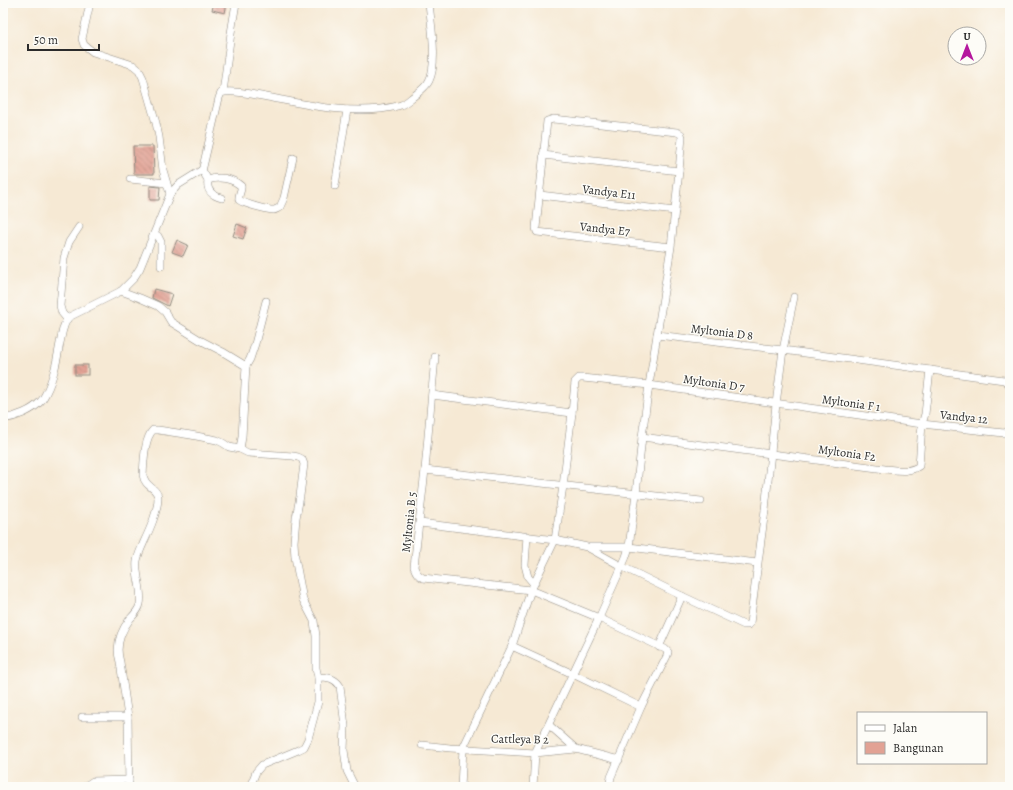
<svg xmlns="http://www.w3.org/2000/svg" width="1013" height="790" viewBox="0 0 1013 790" font-family="Alegreya,serif">
<style>
.building{fill:url(#building-back-hatch)}
.lines{fill:none;stroke-linecap:round;stroke-linejoin:round}
.street-casing{stroke:#908a80;stroke-width:8}
.street{stroke:#fff;stroke-width:7}
.labels{text-anchor:middle;stroke-width:3;stroke-linejoin:round;paint-order:stroke}
.street-label{font-size:12px;fill:#2b2b2b;stroke:#fdfcf7}
</style>
<defs>
<pattern id="building-back-hatch" width="6" height="6" patternUnits="userSpaceOnUse"><rect width="6" height="6" fill="#e2a294"/><path d="M-1 5l2 2M0 0l6 6M5-1l2 2" fill="none" stroke="#b78479"/></pattern>
</defs>
<rect width="100%" height="100%" fill="#fdfcf7"/>
<filter id="ink" filterUnits="userSpaceOnUse"><feTurbulence type="fractalNoise" baseFrequency=".025" numOctaves="2"/><feDisplacementMap in="SourceGraphic" scale="8" xChannelSelector="R" yChannelSelector="G"/><feConvolveMatrix kernelMatrix="1 2 1 2 8 2 1 2 1" color-interpolation-filters="sRGB"/></filter>
<filter id="wash" filterUnits="userSpaceOnUse"><feTurbulence type="fractalNoise" baseFrequency=".012" numOctaves="4" result="noise"/><feDisplacementMap in="SourceGraphic" scale="16" xChannelSelector="R" yChannelSelector="G"/><feGaussianBlur stdDeviation="0.9" result="paint"/><feColorMatrix in="noise" values="0 0 0 0 0 0 0 0 0 0 0 0 0 0 0 0 0 1.4 0 .05"/><feComposite in="paint" operator="in"/></filter>
<g filter="url(#wash)">
<rect width="100%" height="100%" fill="#f6e9d4"/>
<g id="blocks">
<g class="building">
<path d="M214 3H227L225 13 212 10Z"/>
<path d="M133 146H153L154 174H134Z"/>
<path d="M150 186 160 187 159 200H150Z"/>
<path d="M237 224 247 228 243 239 233 236Z"/>
<path d="M177 240 188 245 183 256 172 252Z"/>
<path d="M154 289 172 294 168 306 152 298Z"/>
<rect x="75" y="365" width="13" height="10"/>
</g>
</g>
</g>
<g filter="url(#ink)">
<use href="#blocks" fill-opacity="0" stroke="#908a80" stroke-width="1"/>
<g class="lines">
<defs>
<g id="street">
<path d="M90 3 82 39 84 45 93 52 133 65 139 70 143 78 156 123 159 137 163 170 170 194"/>
<path d="M223 92 231 33 236 3"/>
<path d="M543 155 679 171"/>
<path d="M202 170 208 180C206 191 213 196 222 198"/>
<path d="M130 179 166 183"/>
<path d="M208 180C219 176 232 178 241 186 242 191 238 194 239 200 245 204 267 210 274 210 275 210 279 208 280 207L284 198 293 158"/>
<path d="M335 186 347 110"/>
<path d="M540 195 675 211"/>
<path d="M154 234 158 236 161 242V266"/>
<path d="M121 291 140 298 158 306 165 312 171 322 200 340 223 352 246 366 242 437 240 449"/>
<path d="M67 319 62 313 60 306 64 258 69 242 79 227"/>
<path d="M657 335 783 350 1004 380 1008 383 1010 386"/>
<path d="M435 357 425 470 414 567C416 573 418 575 423 578L531 590 599 618 665 649 668 652 667 656 641 707 611 777 609 787"/>
<path d="M246 366 250 359 255 344 266 301"/>
<path d="M432 395 572 413"/>
<path d="M3 419C16 417 32 411 41 401 43 399 45 395 46 393 54 377 57 360 60 343 62 334 63 323 69 317L121 291 133 279 140 268 170 194 178 185 202 170 203 167 219 98 221 93C231 89 260 96 272 98 308 105 344 113 380 109 387 108 395 107 401 105 406 103 410 99 414 96 419 92 426 87 429 81 438 63 431 24 429 3"/>
<path d="M642 437 885 469C896 470 909 473 919 466L922 424 925 414 930 370"/>
<path d="M425 470 701 501"/>
<path d="M420 523 555 540 587 547 621 566 682 596 744 625H748L750 623 765 510 776 404 783 350 794 297"/>
<path d="M527 536 525 565 528 577 534 584"/>
<path d="M589 547H629L757 563"/>
<path d="M512 646 573 674 641 707"/>
<path d="M659 647 682 596"/>
<path d="M82 717H128"/>
<path d="M549 725 576 749"/>
<path d="M422 745 450 748 535 753 576 749 619 760"/>
<path d="M86 787 87 785 93 781 129 780"/>
<path d="M129 787 128 717 120 662C115 646 120 632 130 619 134 615 139 610 140 604 143 590 135 575 137 561 138 555 141 549 143 544 149 531 158 512 158 497 157 487 145 488 143 475 144 462 144 439 153 430H158L191 435 217 440 223 443 229 447 240 449 248 453 293 456 298 457 302 459 304 464 300 496 296 518 294 542 295 557 303 600 314 621 316 636V668L318 677C328 677 335 678 340 686L345 726 344 750 347 771 355 787"/>
<path d="M250 787 256 772 262 765 298 750 304 747 308 739 318 702V677"/>
<path d="M461 787 463 748 512 646 531 590 555 540 563 486 572 413 575 382 579 378H583L649 385 922 424 1004 433 1008 432 1010 429"/>
<path d="M533 787 535 753 599 618 626 557 629 547 636 494 642 437 649 385 671 247 679 171 682 137 681 134 677 132 553 119 547 121 536 228 537 232 671 247"/>
</g>
</defs>
<use href="#street" class="street-casing"/>
<use href="#street" class="street"/>
</g>
</g>
<g class="labels">
<g class="street-label">
<text transform="translate(609 192) rotate(7)" y="4">Vandya E11</text>
<text transform="translate(605 229) rotate(6)" y="4">Vandya E7</text>
<text transform="translate(722 332) rotate(7)" y="4">Myltonia D 8</text>
<text transform="translate(714 383) rotate(8)" y="4">Myltonia D 7</text>
<text transform="translate(851 403) rotate(8)" y="4">Myltonia F 1</text>
<text transform="translate(964 417) rotate(6)" y="4">Vandya 12</text>
<text transform="translate(847 453) rotate(8)" y="4">Myltonia F2</text>
<text transform="translate(409 522) rotate(-84)" y="4">Myltonia B 5</text>
<text transform="translate(520 739) rotate(1)" y="4">Cattleya B 2</text>
</g>
</g>
<rect width="1013" height="790" fill="none" stroke="#fdfcf7" stroke-width="16"/>
<rect x="857" y="712" width="130" height="52" fill="#fdfcf7" stroke="#a9a8a5"/>
<rect x="865" y="725" width="20" height="6" fill="#ffffff" stroke="#a9a8a5"/>
<text x="893" y="732" font-size="12" fill="#2b2b2b">Jalan</text>
<rect x="865" y="742" width="20" height="12" fill="#e2a294" stroke="#a9a8a5"/>
<text x="893" y="752" font-size="12" fill="#2b2b2b">Bangunan</text>
<g transform="translate(967 46)"><circle r="19" fill="#fdfcf7" stroke="#a9a8a5"/>
<path d="M0-3L7 15L0 10L-7 15Z" fill="#b5179e"/>
<text y="-6" font-size="11" font-weight="bold" text-anchor="middle" fill="#2b2b2b">U</text>
</g>
<path d="M28 44v6h71v-6" fill="none" stroke="#2b2b2b" stroke-width="2"/>
<text x="34" y="44" font-size="12" fill="#2b2b2b" stroke="#fdfcf7" stroke-width="3" paint-order="stroke">50 m</text>
</svg>
